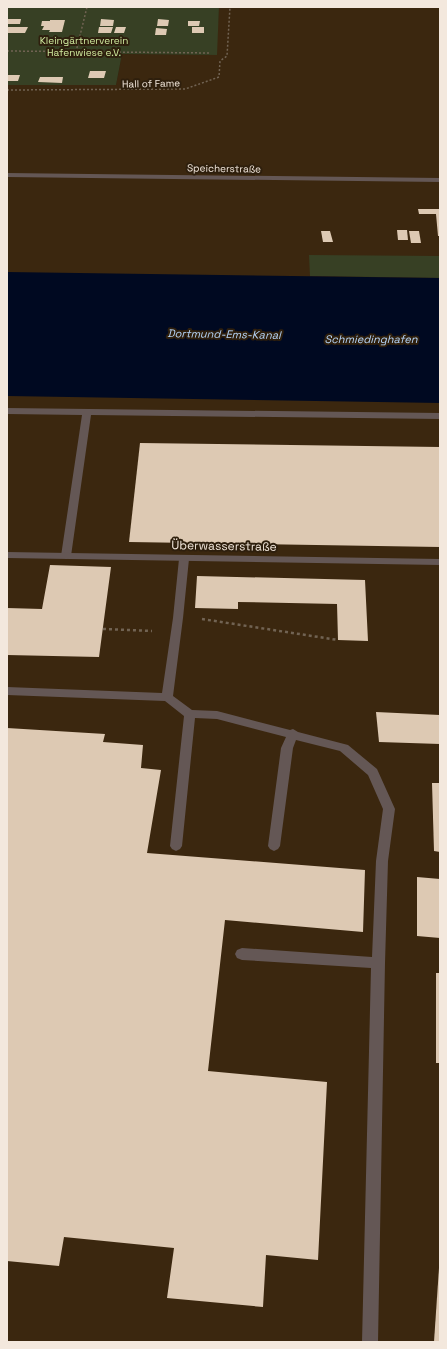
<svg xmlns="http://www.w3.org/2000/svg" width="447" height="1349" viewBox="0 0 447 1349" font-family="'Space Grotesk',sans-serif">
<style>
.built{fill:#3b270f}
.green{fill:#374024}
.water{fill:#000921}
.building{fill:#ddc9b3}
.lines{fill:none;stroke-linecap:round;stroke-linejoin:round}
.path-far1{stroke:#716353;stroke-width:1.5;stroke-dasharray:2 2;stroke-linecap:butt}
.path{stroke:#716353;stroke-width:2.5;stroke-dasharray:3 3;stroke-linecap:butt}
.service{fill:#645755;fill-rule:evenodd}
.minor{fill:#645755;fill-rule:evenodd}
.labels{text-anchor:middle;stroke-width:4;stroke-linejoin:round;paint-order:stroke}
.far-park-label{font-size:10px;fill:#cfe99e;stroke:#2e1f0d}
.far-street-label{font-size:10px;fill:#f3e8dd;stroke:#2e1f0d}
.far-water-label{font-size:11px;font-style:italic;fill:#b6d5f9;stroke:#2e1f0d}
.street-label{font-size:12px;fill:#f3e8dd;stroke:#2e1f0d}
</style>
<rect width="100%" height="100%" fill="#2e1f0d"/>
<path class="built" d="M219 7H440V1342H7V85H116L122 54 216 55Z"/>
<g class="green">
<path d="M7 7H219L217 55 122 54 116 85H7Z"/>
<path d="M309 255 440 256V278L310 276Z"/>
</g>
<path class="water" d="M7 272 440 278V403L7 396Z"/>
<g class="building">
<path d="M7 19H21L20 24H7Z"/>
<path d="M101 19 114 20 113 26H100Z"/>
<path d="M158 19 169 20 168 26H157Z"/>
<path d="M50 20H65L62 32H49L50 30H42L44 26H41L42 21H50Z"/>
<path d="M188 21H200L199 26H188Z"/>
<path d="M7 27H28L25 33H7Z"/>
<path d="M99 27H113L111 33H98Z"/>
<path d="M116 27H126L124 33H114Z"/>
<rect x="192" y="27" width="12" height="6"/>
<path d="M156 28 167 29 166 35H155Z"/>
<path d="M90 71H106L104 78H88Z"/>
<path d="M7 75H20L18 81H7Z"/>
<path d="M40 77H63L62 83 38 82Z"/>
<path d="M418 209H440V236H438L436 214H419Z"/>
<path d="M397 230H407L408 240H398Z"/>
<path d="M321 231H330L333 242H323Z"/>
<path d="M409 231H419L421 243H411Z"/>
<path d="M140 443 440 447V547L129 542Z"/>
<path d="M50 565 111 567 99 657 7 655V608L42 609Z"/>
<path d="M197 576 365 580 368 641 338 640 337 604 238 602V609L195 608Z"/>
<path d="M376 712 440 715V744L379 742Z"/>
<path d="M7 728 105 734 103 742 143 745 141 768 161 770 147 853 365 870 363 932 225 920 208 1071 327 1082 318 1260 266 1255 263 1307 167 1298 174 1248 64 1237 59 1266 7 1261Z"/>
<path d="M432 783H440V852L434 851Z"/>
<path d="M417 877 440 879V938L417 936Z"/>
<rect x="436" y="973" width="4" height="90"/>
<path d="M439 1268 440 1342H434Z"/>
</g>
<g class="lines">
<g class="path-far1">
<path d="M7 51 211 53"/>
<path d="M76 52 87 7"/>
<path d="M7 90 185 89 219 77 220 61 227 56 230 7"/>
</g>
<g class="path">
<path d="M202 619 338 640"/>
<path d="M103 629 152 631"/>
</g>
<g class="service">
<path d="M7 408 440 413V419L91 415 71 556 66 559 61 556 82 415 7 414Z"/>
<path d="M184 556 189 559 183 618 173 696 192 710 217 711 290 730 293 729 298 732 348 745 377 769 395 809 388 861 385 963 378 1342H362L371 968 242 960 237 958 235 954 237 950 242 948 372 957 376 861 383 809 368 775 340 751 296 740 293 748 280 846 278 849 274 851 270 849 268 846 281 748 286 737 217 719 195 718 182 846 180 849 176 851 172 849 170 846 184 716 165 701 7 695V687L162 693 173 618 179 559Z"/>
</g>
<g class="minor">
<path d="M7 173 440 178V182L7 177Z"/>
<path d="M7 552 440 559V565L7 558Z"/>
</g>
</g>
<g class="labels">
<g class="far-park-label">
<text x="84" y="44">Kleingärtnerverein<tspan x="84" dy="12">Hafenwiese e.V.</tspan></text>
</g>
<g class="far-street-label">
<text transform="translate(151 83) rotate(-1)" y="4">Hall of Fame</text>
<text transform="translate(224 168) rotate(1)" y="4">Speicherstraße</text>
</g>
<g class="far-water-label">
<text transform="translate(224 334) rotate(1)" y="4">Dortmund-Ems-Kanal</text>
<text x="371" y="343">Schmiedinghafen</text>
</g>
<g class="street-label">
<text transform="translate(224 546) rotate(1)" y="4">Überwasserstraße</text>
</g>
</g>
<rect width="447" height="1349" fill="none" stroke="#f3e8dd" stroke-width="16"/>
</svg>
